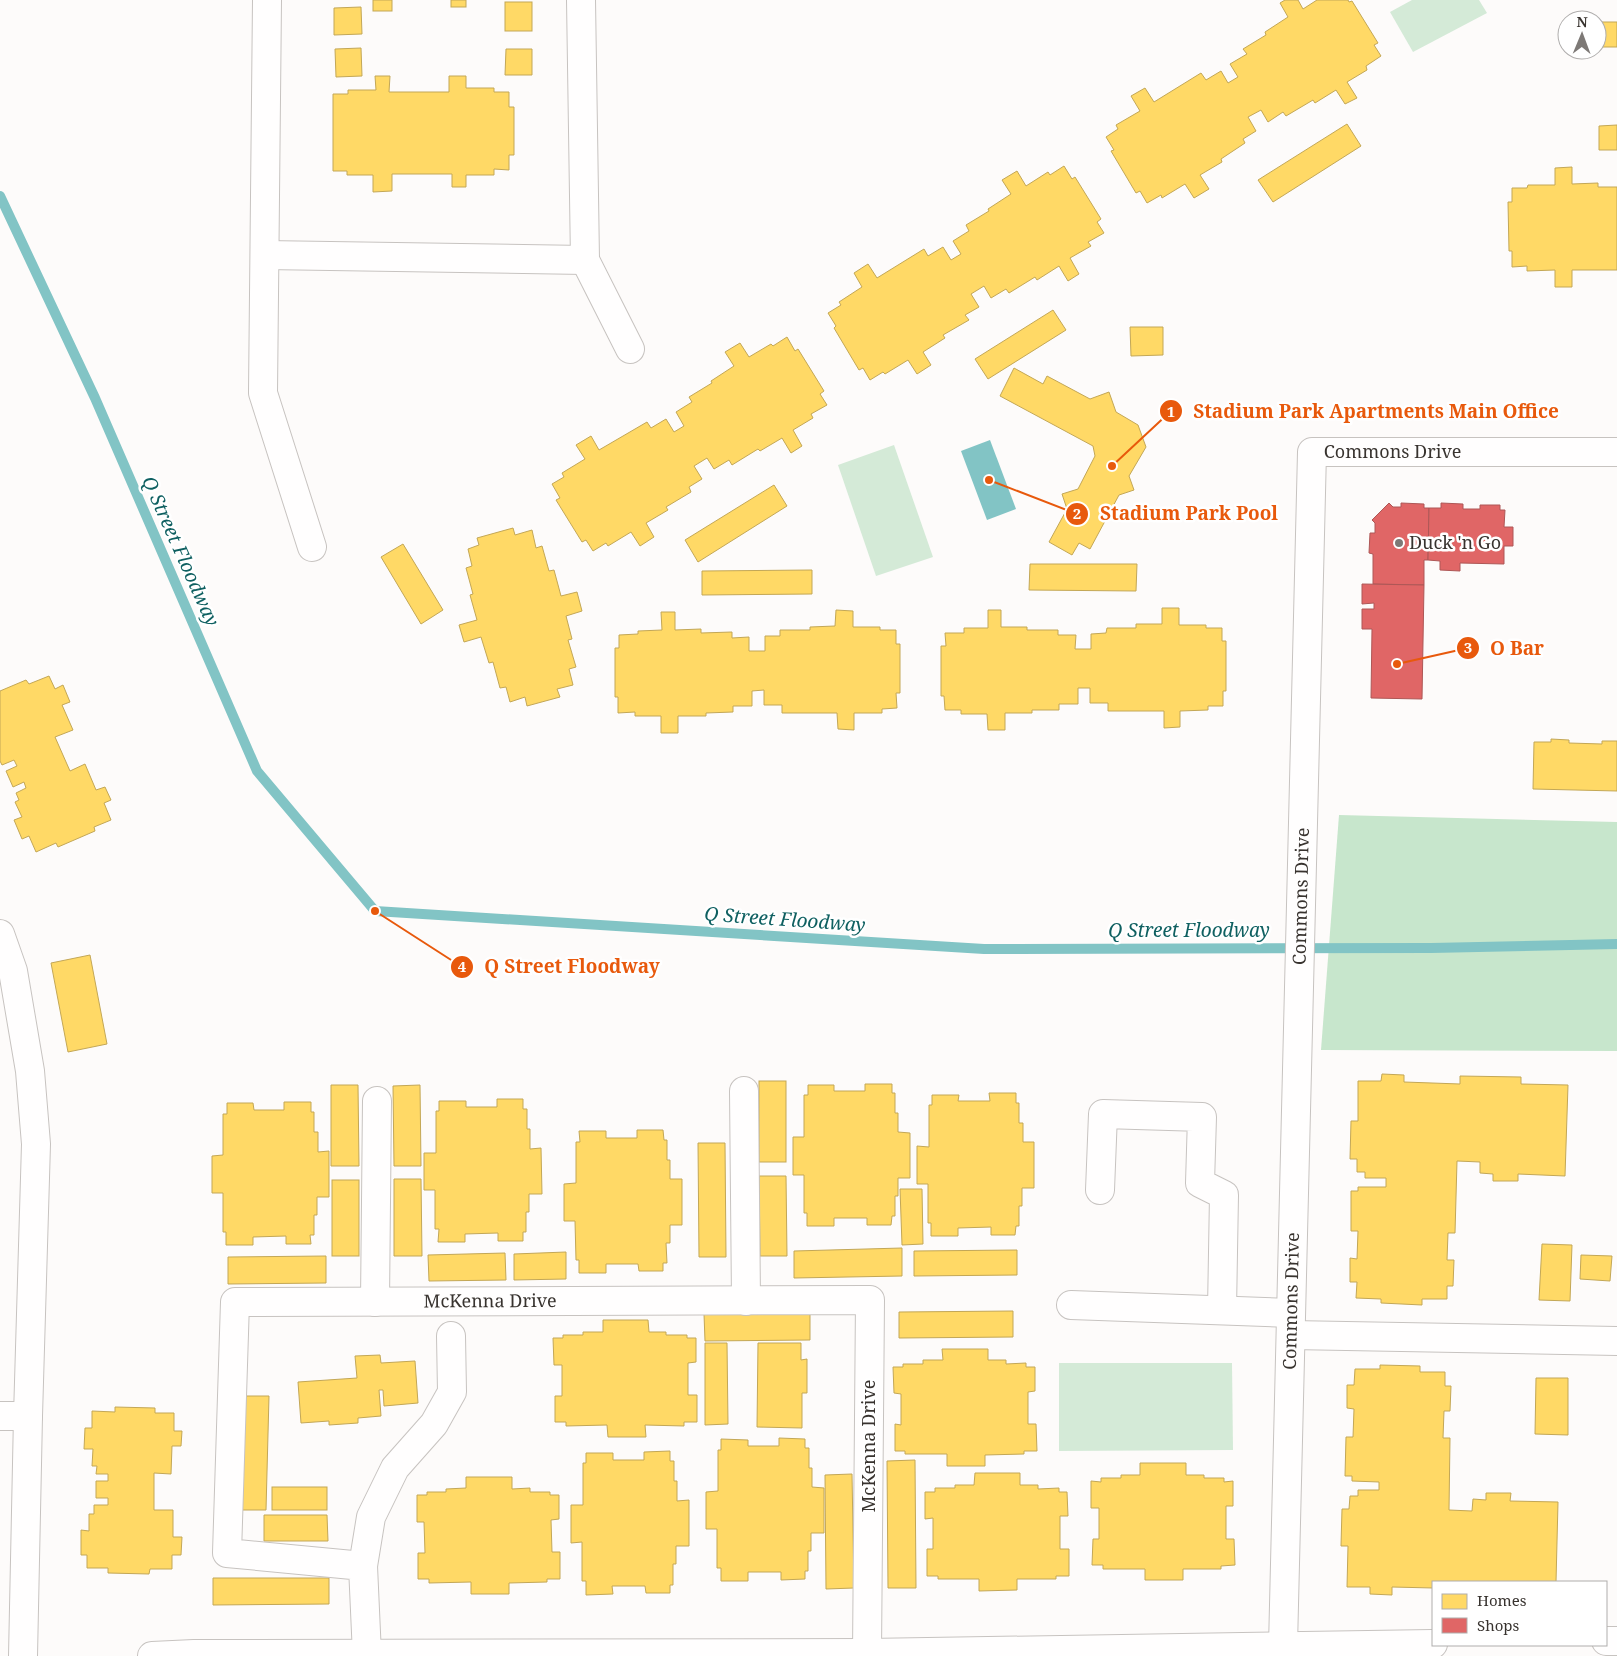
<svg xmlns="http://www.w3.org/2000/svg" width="1617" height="1656" viewBox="0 0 1617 1656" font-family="'Noto Serif',serif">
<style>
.green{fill:#d4ead7}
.forest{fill:#c7e6cc}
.water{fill:#82c4c5}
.homes{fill:#ffd966;stroke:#c3a756}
.shops{fill:#e06666;stroke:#ae5756}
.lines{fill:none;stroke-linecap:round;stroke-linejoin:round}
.stream{stroke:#82c4c5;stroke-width:10}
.minor-casing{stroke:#c7c3c0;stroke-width:30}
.minor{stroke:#fffefe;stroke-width:28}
.poi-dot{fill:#7d7976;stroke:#fff;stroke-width:2}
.labels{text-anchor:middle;stroke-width:5;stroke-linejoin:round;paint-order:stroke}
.street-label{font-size:18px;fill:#38332f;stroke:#fff}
.poi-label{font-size:18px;fill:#38332f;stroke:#fff;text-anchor:start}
.water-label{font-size:19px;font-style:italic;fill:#0f6061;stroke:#fff}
.leader{fill:none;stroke:#e8590c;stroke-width:2}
.callout-dot{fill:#e8590c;stroke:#fff;stroke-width:2}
.mark-label{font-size:15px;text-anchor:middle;font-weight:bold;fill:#fff}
.callout-label{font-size:19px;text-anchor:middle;font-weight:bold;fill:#e8590c;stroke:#fff;stroke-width:5;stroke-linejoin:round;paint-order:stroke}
</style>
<rect width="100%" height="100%" fill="#fdfbfa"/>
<g class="green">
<path d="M1412 0H1479L1487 13 1413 52 1390 12Z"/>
<path d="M894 445 933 557 876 576 838 465Z"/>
<path d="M1059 1363H1232L1233 1450 1059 1451Z"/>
</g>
<path class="forest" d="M1339 815 1617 822V1051L1321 1050Z"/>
<path class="water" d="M990 440 1016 509 987 520 961 451Z"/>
<g class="homes">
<rect x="373" y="0" width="19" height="11"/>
<rect x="451" y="0" width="15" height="7"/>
<path d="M1285 0H1298L1303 9 1317 0H1348L1349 2 1352 1 1378 43 1374 45 1381 56 1366 66 1367 70 1347 82 1357 98 1345 104 1336 90 1315 103 1313 100 1286 116 1283 112 1268 122 1261 110 1248 117 1256 131 1243 139 1245 143 1221 159 1222 162 1200 175 1209 189 1194 198 1185 184 1162 198 1161 195 1147 203 1140 191 1136 193 1111 151 1114 150 1106 137 1118 129 1116 125 1140 111 1131 96 1145 88 1154 102 1201 73 1206 80 1221 71 1228 83 1238 77 1230 64 1247 54 1243 49 1266 35 1265 32 1288 17 1280 3Z"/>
<rect x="505" y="2" width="27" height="29"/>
<path d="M361 7 362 34 334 35V8Z"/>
<rect x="1599" y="22" width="18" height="25"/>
<path d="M361 48 362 76 336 77 335 49Z"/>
<path d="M506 49H532V75H505Z"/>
<path d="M375 76H390L389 92H449V76H466V88H494V92H509V107H514V155H509V170L494 169V175H466V187H452V174H392V191L373 192V175H347V171H333V94H348V90H376Z"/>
<path d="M1347 124 1361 146 1273 202 1258 180Z"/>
<path d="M1617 125V150H1599V126Z"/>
<path d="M1064 166 1072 179 1075 177 1101 219 1097 222 1104 233 1088 242 1091 246 1070 258 1079 274 1068 281 1059 266 1037 280 1035 277 1009 293 1006 289 991 298 984 286 971 294 979 307 965 315 969 320 943 335 945 338 923 352 931 365 917 374 908 360 885 374 883 372 870 380 863 368 859 370 834 328 836 326 828 313 841 305 839 302 862 287 854 273 868 264 877 278 924 249 928 256 943 247 951 260 961 254 953 241 969 231 966 225 989 211 988 209 1011 194 1002 180 1017 171 1026 186 1048 172 1050 175Z"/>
<path d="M1572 167V184L1598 183V187H1617V270H1572V287H1555V270L1527 271V266L1512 267V251H1509L1508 202H1512V188H1527L1528 185H1555V168Z"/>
<path d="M1053 310 1066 330 988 379 975 359Z"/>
<path d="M1130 327H1163V355L1131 356Z"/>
<path d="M787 337 795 351 798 349 824 391 820 394 827 405 811 414 813 418 793 430 802 446 791 453 782 438 760 451 758 449 732 465 729 460 714 469 707 458 694 466 702 479 689 487 691 492 666 507 668 510 646 523 654 537 640 546 631 532 608 546 606 543 593 551 586 540 582 542 556 500 560 498 552 484 564 477 562 473 585 459 576 445 591 436 599 450 647 422 651 428 666 419 674 432 684 426 676 412 692 402 689 397 712 383 711 381 734 366 725 352 740 343 749 357 771 344 773 346Z"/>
<path d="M1014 368 1043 384 1047 376 1090 399 1109 392 1116 412 1138 425 1146 447 1129 476 1134 490 1119 495 1090 549 1079 543 1072 555 1049 542 1067 509 1062 494 1078 489 1095 456 1093 446 1000 396Z"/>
<path d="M774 485 787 506 698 562 685 540Z"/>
<path d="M513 528 515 535 532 530 536 548 542 546 549 571 554 570 561 596 577 592 582 611 566 616 572 639 568 640 576 667 569 669 573 685 557 689 560 697 527 706 525 697 510 702 506 687 500 688 493 662 489 663 481 637 464 642 459 625 477 620 470 595 473 594 466 568 472 566 468 549 479 545 477 538Z"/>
<path d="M403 544 443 610 421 624 381 557Z"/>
<path d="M1030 564H1137L1136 591 1029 590Z"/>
<path d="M812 570V594L702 595V571Z"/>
<path d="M1162 608H1179V625H1206V628H1222V641H1226V691H1223V706H1208V710L1180 711V727L1164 728V711H1108V703H1090V688H1078V704H1059V710H1032V713H1005V730H988L987 714H961V710H945L944 696H941V646H946L945 633H964V628H988V610H1001V627H1027V630H1058V635H1076L1075 649H1091V634L1106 633 1107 628H1136V624H1162Z"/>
<path d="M836 610 853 611V627H880V630H896V644H900V693H896L897 708 882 709V713H854V730L838 729 837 713H782V705H764V690L752 691V706H733V712L706 713V716H678V733H661V716H635V712L618 713V697H615V648H619V635L638 634V631L662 630 661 612H675V630L701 629V633L732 632V638L749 637V651H765V636H780V630H810V627L835 626Z"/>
<path d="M49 676 55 689 63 685 70 702 62 705 73 730 55 737 70 771 85 764 96 790 105 787 111 800 104 803 111 820 94 827 95 831 58 847 56 843 36 852 29 836 22 839 14 820 22 817 15 802 19 800 16 793 26 788 24 782 13 787 6 771 17 766 14 760 2 765 0 761V691L26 680 29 684Z"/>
<path d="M1551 739 1569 740V743L1602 744V741H1617V791L1533 789 1534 742H1551Z"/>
<path d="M90 955 107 1044 68 1052 51 963Z"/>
<path d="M1382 1074 1404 1075V1082L1460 1084V1076L1521 1077V1084L1568 1085 1565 1176 1518 1174V1181H1493V1174L1480 1173V1162L1457 1161 1455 1233H1448L1447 1260H1454L1453 1286H1447V1299H1422V1305L1381 1303V1299L1356 1298 1357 1282H1350V1258L1357 1259 1358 1231H1351V1191H1358V1187H1386V1178H1365V1172H1357V1159H1350L1351 1121H1358V1081H1381Z"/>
<rect x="759" y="1081" width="27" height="81"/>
<path d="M865 1084H892V1093H895V1113H898V1132L910 1133V1178H898V1196H895V1216H892L891 1225H867V1218H834V1226H807V1213H804V1175H793V1137H804V1095H808V1085H834V1091H865Z"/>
<path d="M331 1085H358L359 1166H331Z"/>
<path d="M420 1085 421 1166H394L393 1086Z"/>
<path d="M989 1093H1016V1103H1019V1123H1023V1142H1034V1188H1022V1206H1019V1226H1016L1015 1235H991V1227L958 1228V1236H931V1223H928V1184H917V1146L929 1147V1105H932V1095H959L958 1101H990Z"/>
<path d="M497 1099H523V1109H527V1129H530V1149L541 1148 542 1194H529V1212H526V1232H523V1241H498V1233L465 1234V1242H438L439 1229H435V1190H424V1153H436V1111H439V1101H466V1107H497Z"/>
<path d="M284 1102H311V1112H314V1132H318V1152L329 1151V1197H317V1215H314V1235H310L311 1244H286V1236L253 1237V1245H226V1232H223V1193H212V1156L223 1155V1114H227V1103H253L254 1110H284Z"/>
<path d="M637 1130H663L664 1140H667V1160H670V1179H682V1225H670V1243H666L667 1263H663V1271H639L638 1264H606V1273H579V1260H576L575 1221H564V1184L576 1183V1142H580L579 1131H606V1138H637Z"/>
<path d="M698 1143H725L726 1257H699Z"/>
<path d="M759 1176H786L787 1256H760Z"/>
<path d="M394 1179H421L422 1256H394Z"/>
<rect x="332" y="1180" width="27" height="76"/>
<path d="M900 1189H922L923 1244 902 1245Z"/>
<path d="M1542 1244 1572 1245 1570 1301 1539 1300Z"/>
<path d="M902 1248V1276L794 1278V1251Z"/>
<path d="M1017 1250V1275L914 1276V1251Z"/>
<path d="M566 1252V1279L514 1280V1254Z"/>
<path d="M505 1253 506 1280 429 1281 428 1255Z"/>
<path d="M1581 1255 1612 1256 1610 1281 1580 1279Z"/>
<path d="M326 1256V1283L228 1284V1257Z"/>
<path d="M1013 1311V1337L899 1338V1312Z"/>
<path d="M810 1313V1340L705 1341 704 1314Z"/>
<path d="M603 1320H648L649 1332H666V1335H687V1338H696V1362L688 1363V1395H697V1422H684V1426L645 1425 646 1437H608L607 1425 566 1426V1422H555V1396H562V1365H554L553 1338H563V1335H583V1332H603Z"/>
<path d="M705 1343H727L728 1424 705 1425Z"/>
<path d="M758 1343H801V1360L807 1359V1393H802V1428L757 1427Z"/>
<path d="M942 1349H988V1360H1006V1364L1026 1363V1367H1035V1391L1028 1392V1424H1036L1037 1451H1024V1454L985 1455V1466H947V1454H905V1451H895V1424L901 1425V1394L894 1393 893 1367H903V1364H923V1360H943Z"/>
<path d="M380 1355 381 1363 415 1361 418 1403 384 1406 383 1390H379L381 1416 358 1418V1423L329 1425V1421L301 1423 298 1382 357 1378 355 1356Z"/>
<path d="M1380 1365 1420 1366V1372H1445V1386H1451L1450 1411H1444L1443 1438H1450L1449 1510 1472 1511 1473 1499 1486 1500V1493H1511L1510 1501 1558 1502 1556 1582H1433V1588L1392 1587V1595L1370 1594V1587H1347L1348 1546H1341L1342 1509H1349L1350 1496H1358V1490H1379V1482L1352 1481V1476H1345L1346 1437H1353L1354 1409 1347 1408V1385H1354L1355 1369H1380Z"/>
<path d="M1536 1378H1568V1435L1535 1434Z"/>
<path d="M242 1396H269L266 1510H239Z"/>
<path d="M115 1407 155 1408V1413H174V1431H182L181 1446H172L171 1474 154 1473V1510H173V1537H182L181 1555H172V1569H150L149 1574 108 1573V1568H87V1555H81V1530L89 1531V1514H94V1505H108V1498H96V1481H108V1474H96L97 1466H92L93 1449H84L85 1428H92V1411L115 1412Z"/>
<path d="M779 1438 805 1439V1448H809V1468H812V1487L824 1488V1533H811V1551H808V1571H805V1579L781 1580V1572H748V1581H721V1568H717V1529H706V1492L718 1491V1450H721V1439L748 1440V1446H779Z"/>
<path d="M670 1451V1461H674V1481H677V1501L689 1500V1546H676V1564H673V1585H670V1593H646L645 1586H612L613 1594 586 1595V1581H582V1542L571 1543V1505H583V1463H586V1453H613V1460H644V1452Z"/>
<path d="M915 1460 916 1588H888L887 1461Z"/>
<path d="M1140 1463H1186V1475H1204V1478H1224V1482L1233 1481V1506H1226V1539H1234L1235 1565 1221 1566V1569H1183V1580H1145V1569H1103V1565H1092L1093 1539H1099V1508H1091V1481L1101 1482V1478H1121V1475H1140Z"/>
<path d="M975 1473H1020V1485H1038V1489L1059 1488V1492H1067L1068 1516H1060V1549H1069V1576H1056V1579H1017V1590L979 1591V1579H938V1576H927V1549H933V1518L925 1519V1492H935V1488H955V1485H974Z"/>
<path d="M852 1474 854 1588 826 1589 825 1475Z"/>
<path d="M466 1477H512V1489L530 1488V1492H550V1495H559V1519L551 1520 552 1552H560V1579H547V1582L509 1583V1594H471V1582L429 1583V1579H418V1553H425L424 1522H417V1495H427V1492H446V1489L466 1488Z"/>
<rect x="272" y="1487" width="55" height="23"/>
<path d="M264 1515H327L328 1541H264Z"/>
<path d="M213 1578H329V1604L213 1605Z"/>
</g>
<g class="shops">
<path d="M1389 503 1393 507H1401V503L1424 504V508H1429L1428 560H1424V585L1373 584V554L1369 553 1370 533H1375V523L1372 520Z"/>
<path d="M1441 503 1463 504V509H1480V505H1500V510H1505L1504 527H1513V546H1504V564L1460 563V571L1440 570V561L1428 560 1429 508H1441Z"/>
<path d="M1362 584 1424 585 1422 699 1371 698 1372 629H1362V609H1374V603L1362 604Z"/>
</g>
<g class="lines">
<path class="stream" d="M0 196 95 398 257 771 375 911 984 949 1431 948 1617 944"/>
<defs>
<g id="minor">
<path d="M267 0 263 393 312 547"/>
<path d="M581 0 585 260 630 349"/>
<path d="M265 255 585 260"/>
<path d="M0 934 13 971 30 1071 36 1144 28 1416 23 1656"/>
<path d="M744 1091 746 1301"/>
<path d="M1100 1190 1103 1114 1202 1117 1200 1183 1224 1195 1222 1310"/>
<path d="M375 1302 377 1101"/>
<path d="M1071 1305 1291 1313"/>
<path d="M1291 1335 1617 1341"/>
<path d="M0 1416H28"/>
<path d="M363 1566 371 1517 395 1468 434 1424 452 1392 451 1336"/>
<path d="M1606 1641H1617"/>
<path id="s1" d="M1283 1646 1312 452H1617"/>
<path id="s2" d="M367 1655 363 1566 227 1553 235 1302 870 1300 867 1653"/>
<path d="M152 1656 194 1654 867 1653 1433 1644"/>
</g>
</defs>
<use href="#minor" class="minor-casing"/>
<use href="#minor" class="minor"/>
</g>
<circle class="poi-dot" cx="1399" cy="543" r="5"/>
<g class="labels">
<g class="street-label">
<text dy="6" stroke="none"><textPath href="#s1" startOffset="1275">Commons Drive</textPath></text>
<text dy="6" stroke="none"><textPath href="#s1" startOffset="750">Commons Drive</textPath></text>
<text dy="6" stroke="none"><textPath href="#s1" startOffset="345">Commons Drive</textPath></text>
<text dy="6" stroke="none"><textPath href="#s2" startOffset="732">McKenna Drive</textPath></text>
<text transform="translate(869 1446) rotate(-90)" y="6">McKenna Drive</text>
</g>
<g class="poi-label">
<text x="1409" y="549">Duck 'n Go</text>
</g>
<g class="water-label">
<text transform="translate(181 551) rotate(66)" y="7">Q Street Floodway</text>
<text transform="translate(785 919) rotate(4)" y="7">Q Street Floodway</text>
<text x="1189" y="937">Q Street Floodway</text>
</g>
</g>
<path class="leader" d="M1112 466L1171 411M989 480L1077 514M1397 664L1468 648M375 911L462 967"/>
<g class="callout-dot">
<circle cx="1112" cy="466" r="5"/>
<circle cx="989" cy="480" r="5"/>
<circle cx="1397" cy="664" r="5"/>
<circle cx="375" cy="911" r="5"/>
<circle cx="1171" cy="411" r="12"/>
<circle cx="1077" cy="514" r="12"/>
<circle cx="1468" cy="648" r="12"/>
<circle cx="462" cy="967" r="12"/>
</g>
<g class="mark-label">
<text x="1171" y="417">1</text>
<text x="1077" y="519">2</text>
<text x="1468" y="653">3</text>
<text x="462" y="972">4</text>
</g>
<g class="callout-label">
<text x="1376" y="418">Stadium Park Apartments Main Office</text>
<text x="1189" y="520">Stadium Park Pool</text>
<text x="1517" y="655">O Bar</text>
<text x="572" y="973">Q Street Floodway</text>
</g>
<rect x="1432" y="1581" width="175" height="65" fill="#ffffff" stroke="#afadac"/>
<rect x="1442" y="1594" width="25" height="15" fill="#ffd966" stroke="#afadac"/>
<text x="1477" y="1606" font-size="15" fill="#38332f">Homes</text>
<rect x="1442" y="1618" width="25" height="15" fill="#e06666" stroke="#afadac"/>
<text x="1477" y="1631" font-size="15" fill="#38332f">Shops</text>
<g transform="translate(1582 35) rotate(1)"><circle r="24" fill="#ffffff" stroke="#afadac"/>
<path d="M0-4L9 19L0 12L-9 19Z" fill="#7d7976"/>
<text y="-8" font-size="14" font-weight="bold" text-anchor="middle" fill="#38332f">N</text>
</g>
</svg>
